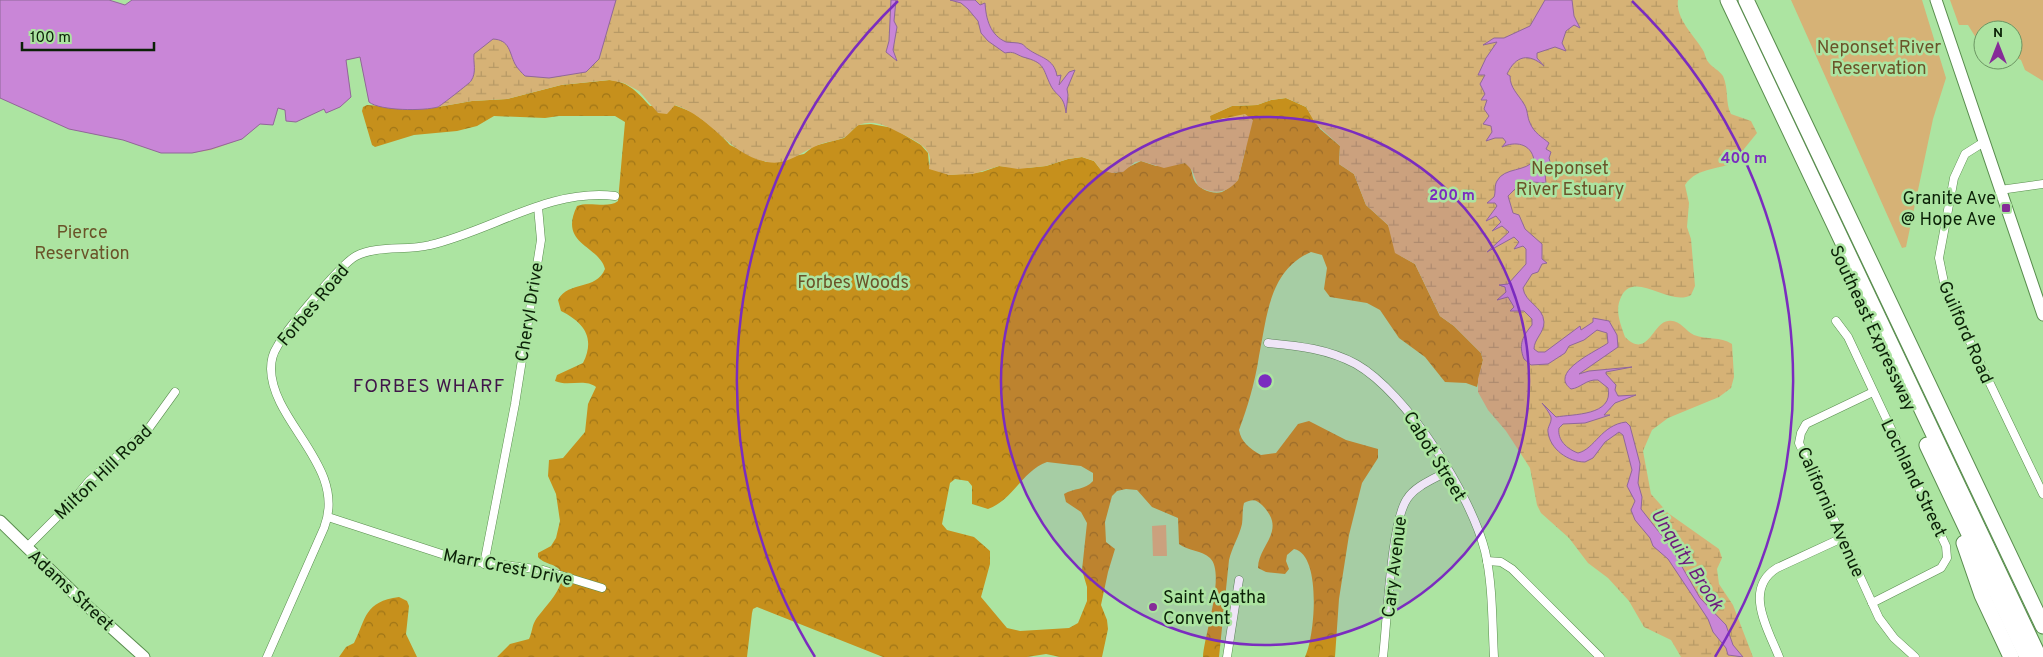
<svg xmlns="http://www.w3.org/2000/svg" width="2043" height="657" viewBox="0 0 2043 657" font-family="Overpass,sans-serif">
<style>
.green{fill:#d6b276}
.forest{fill:url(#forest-crowns);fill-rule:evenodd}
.wetland{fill:url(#wetland-marsh)}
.water{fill:#c986d7;stroke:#906899}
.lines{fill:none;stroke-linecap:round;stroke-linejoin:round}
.street-casing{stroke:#598d4e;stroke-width:9}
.secondary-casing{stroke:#598d4e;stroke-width:13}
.highway-casing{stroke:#598d4e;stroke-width:17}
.street{stroke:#fff;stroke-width:8}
.secondary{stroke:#fff;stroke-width:11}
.highway{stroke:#fff;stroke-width:15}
.ring{fill:none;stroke:#7b2cbf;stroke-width:2.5}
.poi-dot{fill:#862c98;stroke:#ace4a1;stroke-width:2}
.labels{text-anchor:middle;stroke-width:5;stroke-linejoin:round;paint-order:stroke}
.park-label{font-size:18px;fill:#6a5329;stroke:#ace4a1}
.poi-label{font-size:18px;fill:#0b2107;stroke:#ace4a1;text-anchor:end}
.street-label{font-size:18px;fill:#0b2107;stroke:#ace4a1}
.neighbourhood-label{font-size:19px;letter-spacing:1px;fill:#401549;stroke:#ace4a1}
.water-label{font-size:19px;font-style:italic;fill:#6d1b7d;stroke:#ace4a1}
.centre{fill:#7b2cbf;stroke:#ace4a1;stroke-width:2.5}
.ring-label{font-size:15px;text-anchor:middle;font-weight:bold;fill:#7b2cbf;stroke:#ace4a1;stroke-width:5;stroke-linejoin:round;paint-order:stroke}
</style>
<defs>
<pattern id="forest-crowns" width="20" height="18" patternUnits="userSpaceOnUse" patternTransform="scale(1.25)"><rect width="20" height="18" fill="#c6901c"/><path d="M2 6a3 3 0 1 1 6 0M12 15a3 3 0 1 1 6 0" fill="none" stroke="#9f7517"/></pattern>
<pattern id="wetland-marsh" width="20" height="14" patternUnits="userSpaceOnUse" patternTransform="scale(1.25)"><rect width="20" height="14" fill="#d6b276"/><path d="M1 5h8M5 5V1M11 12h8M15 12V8" fill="none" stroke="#b69965"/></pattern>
</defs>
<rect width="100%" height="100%" fill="#ace4a1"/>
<g class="green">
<path d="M1791 0H1922L1946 78 1933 119 1906 247 1902 248Z"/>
<path d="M1950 0H2043V81L2025 70 2021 60 2013 56V30H1983V41H1978L1968 25H1959Z"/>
<path d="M1166 525 1167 556H1153L1152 526Z"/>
</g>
<g class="forest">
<path d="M610 80C629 82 637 92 650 106L674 105 692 112 713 127 730 145 766 162 804 154 814 146 844 138 858 125 871 124 893 128 921 145 928 153 929 165 949 175 982 172 999 166 1026 168 1046 166 1068 159 1082 157 1094 161 1101 170 1116 173 1141 161 1156 166 1185 163C1193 167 1191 173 1194 180 1198 189 1213 195 1222 192 1227 190 1233 184 1238 180L1246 147 1225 118 1211 121 1209 116 1232 106 1257 105 1271 100 1286 98 1306 107 1320 129 1340 146 1339 164 1354 174 1366 205 1388 225 1401 256 1415 264 1440 316 1454 326 1481 353 1483 360 1477 387 1466 383 1445 382 1425 357 1399 338 1380 310 1367 303 1330 297 1324 289 1327 268 1322 255 1311 252C1269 270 1267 317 1259 356 1255 382 1248 406 1239 430 1241 442 1250 449 1261 455L1276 453 1298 424 1309 421 1346 440 1378 449V458L1362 483 1349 535 1339 599 1335 657H1305C1315 637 1322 554 1294 549L1287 555 1286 561 1289 569 1285 574 1266 572 1258 568C1258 545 1288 531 1262 505 1256 499 1252 499 1244 503 1242 511 1243 517 1242 524 1239 537 1232 547 1229 560L1219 657H1203C1204 636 1226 573 1210 558 1202 550 1188 551 1179 544L1178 518 1152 507 1137 490 1126 489 1117 491 1112 496 1105 522 1106 542 1115 549 1108 572 1101 605 1107 620 1108 629 1102 657H1060L1046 654 1027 657H883L757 607 753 609 752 613 747 657H497L510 644 529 639C532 633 532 626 535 621 542 609 566 589 561 572 558 564 543 564 538 557V553L551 546 556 538 560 521 556 494 548 476 549 460 563 458 585 432 588 404 596 387C585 378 568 387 555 381L557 375 583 363C596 337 583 322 561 311L558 300C569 280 596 291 605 269 599 245 558 245 577 206 589 201 608 209 618 201L625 122 615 116H559L545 118 494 116 477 126 457 131 414 135 375 147 372 145 362 111 363 107 367 105 426 109 472 101 507 99 561 85ZM1047 462 1081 466 1093 473V481C1085 490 1074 488 1064 494L1066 502 1081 512 1087 523 1082 570 1087 587V601L1078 623 1069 628 1020 631 1007 628 981 597 990 564V551L974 537 947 530 942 524 950 483 955 479 968 481 972 486V504L988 509C1014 499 1022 471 1047 462Z"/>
<path d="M399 597 407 601 409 606 406 634 417 657H339L346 647 354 643C367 617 364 602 399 597Z"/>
</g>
<path class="wetland" d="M426 0H1678C1675 19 1696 37 1704 52 1705 55 1706 60 1709 63 1713 68 1719 70 1723 76 1729 89 1725 103 1731 114L1751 121 1757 133 1744 149 1740 160C1723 170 1697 166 1685 185L1689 203 1687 227 1691 239 1695 286 1691 295C1670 307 1636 271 1622 295 1614 310 1620 322 1625 337 1648 360 1653 322 1668 321 1680 319 1685 331 1694 335 1707 340 1720 336 1732 344L1734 377 1731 388 1719 397 1668 418 1652 430 1643 451 1651 494 1668 513 1719 549 1722 558 1717 569 1719 584 1733 605 1753 657H1681L1671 640 1644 627 1629 601 1608 578 1588 563 1569 538 1541 513 1537 505 1530 468 1506 431 1488 410 1478 392V379L1483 360 1481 353 1454 326 1440 316 1415 264 1395 253 1388 225 1366 205 1354 174 1339 164 1340 146 1315 123 1306 107 1286 98 1271 100 1257 105 1232 106 1210 116 1211 121 1245 114 1253 120 1238 180C1227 194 1212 195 1198 186L1192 170 1185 163 1164 168 1141 161 1135 162 1123 172 1112 173 1101 170 1094 161 1082 157 1068 159 1046 166 1018 169 999 166 973 174 949 175 929 169C929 165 930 162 930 158 929 147 914 140 906 136 892 129 875 118 859 125 853 128 850 134 845 137 836 142 825 141 816 146 799 153 787 166 767 162 729 155 712 117 675 105L667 114 658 113 639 91 624 83 609 80 561 85 507 99 472 101 426 109 389 108 369 102 360 57 346 60 351 97 340 107 326 113 324 109 296 122 286 121 285 110 278 108 273 125 260 124 242 139 211 150 192 153H161L123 140 69 129 0 98V52Z"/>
<g class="water">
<path d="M0 0H109L125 5 132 0H616L599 59 586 72 549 78 525 76C522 73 517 68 515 64 509 52 510 40 493 39L474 54C473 63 477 72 471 81 470 83 440 106 438 107 424 111 380 111 369 102L360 57 346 60 351 97 340 107 326 113 324 109 296 122 286 121 285 110 278 108 273 125 260 124 242 139 211 149 192 153H161L123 140 69 129 0 98Z"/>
<path d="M891 0H896L894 21 897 27 893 50 897 61 886 52 889 41Z"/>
<path d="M950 0H975L980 5 985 3C986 19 990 35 1006 42 1011 43 1017 42 1022 44 1024 45 1026 48 1028 49 1040 58 1054 58 1057 76L1061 75 1059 85 1069 72 1075 70 1067 89 1068 95 1066 113C1064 95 1057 97 1051 86 1042 68 1046 63 1023 57 1015 54 1014 51 1005 53L988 41 981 33 978 21 968 9 961 3Z"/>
<path d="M1545 0H1572L1574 16 1580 28 1574 25 1566 31 1562 43 1566 51 1555 47 1537 53V58L1544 66C1529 53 1516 55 1507 74L1510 76C1510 88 1518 94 1524 104 1528 110 1527 117 1530 123 1534 133 1542 137 1549 143L1546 149 1551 152 1549 158 1552 169 1545 173 1546 183 1532 182 1528 186 1530 189 1516 188 1508 196 1513 213 1519 215 1525 229 1542 244V259L1547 263 1542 264 1538 272 1532 274 1523 288C1525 303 1543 306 1544 322 1544 333 1534 339 1534 349L1538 352H1545L1580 326 1581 330 1593 322V318L1609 321 1617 335 1618 347 1579 374 1589 371 1632 367 1606 372V374L1616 385 1615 390 1618 396 1636 395 1615 403 1604 415H1610L1585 423 1563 424 1559 428C1557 440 1567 449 1578 453 1595 449 1601 425 1626 422L1630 426 1640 464 1638 483 1642 497 1641 509 1670 546 1700 598 1726 625 1733 645 1743 657 1728 655 1726 648 1713 632 1708 619 1668 559 1653 546 1650 538 1635 520 1631 510 1635 501 1627 486 1632 470 1623 435 1619 432 1605 442 1593 458 1585 462C1568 462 1550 449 1548 432 1547 427 1552 423 1551 417 1549 412 1545 407 1542 403L1556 417C1573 414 1614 416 1608 388L1598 380C1586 379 1581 388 1571 389 1548 372 1597 351 1608 343L1607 333 1597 330 1584 340 1569 346 1565 353 1548 364 1531 365 1524 359C1518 344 1523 336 1532 325V319L1524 311H1510L1514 307 1508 297 1497 300 1506 292 1505 287 1499 285 1508 284 1526 264V249L1523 246 1514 249 1519 242 1514 237 1487 252 1509 232 1502 226 1492 231 1501 222 1496 216 1486 221 1497 206 1495 203H1487L1494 197C1496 192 1494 186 1497 181 1504 167 1527 172 1534 160 1531 143 1515 141 1502 147L1506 142 1503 138H1495L1486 141 1492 132 1491 126 1483 124 1489 116 1484 109 1487 100H1481L1485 94 1480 84 1485 75H1478L1486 58 1497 42 1483 45 1494 38H1504L1530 26Z"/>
</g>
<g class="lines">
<defs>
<g id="street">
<path d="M1984 142 1965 154 1954 178 1939 258 1946 292 2043 494"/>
<path d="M2000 190 2043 184"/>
<path d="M1836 321 1848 337 1946 546 1947 558 1941 568 1872 603"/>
<path d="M1268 343C1300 346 1328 349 1356 364 1407 393 1471 495 1485 551 1493 585 1492 623 1494 657"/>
<path d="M1873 392 1806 424 1801 433 1799 443 1879 618 1894 638 1915 657"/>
<path d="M328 517 457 559 543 570 602 588"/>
<path d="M26 548 70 504 89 481 149 428 175 392"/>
<path d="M1487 561 1501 562 1512 569 1600 657"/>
<path d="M484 564 515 404 541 240 538 207"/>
<path d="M267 657 324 528C348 467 272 423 271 369 271 361 273 353 277 347 285 331 341 264 356 256 377 245 407 251 430 245 491 231 550 188 615 196"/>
<path d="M1227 657 1239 580"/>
<path d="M1383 657C1387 624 1391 522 1407 499 1415 486 1434 479 1448 471"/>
<path d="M1779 657C1768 629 1743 589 1777 568L1842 538"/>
</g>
<g id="secondary">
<path d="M1936 0 2043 315"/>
<path d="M0 521 85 604 144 657"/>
</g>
<g id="highway">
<path d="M1728 0 2039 657"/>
<path d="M1746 0 2043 626"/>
<path d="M1927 445 2027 657"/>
<path d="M1964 543 1982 595 2011 657"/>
</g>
</defs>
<use href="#street" class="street-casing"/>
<use href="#secondary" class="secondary-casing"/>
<use href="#highway" class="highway-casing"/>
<use href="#street" class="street"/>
<use href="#secondary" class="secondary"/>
<use href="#highway" class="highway"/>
</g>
<circle cx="1265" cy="381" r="264" fill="#7b2cbf" fill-opacity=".12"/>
<g class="ring">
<circle cx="1265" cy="381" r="264"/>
<path d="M815 657A528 528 0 0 1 898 1M1632 1A528 528 0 0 1 1715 657"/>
</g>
<g class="poi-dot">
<rect x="2001" y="203" width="10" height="10" rx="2.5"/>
<circle cx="1153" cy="607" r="5"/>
</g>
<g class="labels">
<g class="park-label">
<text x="1879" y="53">Neponset River<tspan x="1879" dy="21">Reservation</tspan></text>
<text x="1570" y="174">Neponset<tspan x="1570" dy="21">River Estuary</tspan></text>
<text x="82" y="238">Pierce<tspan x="82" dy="21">Reservation</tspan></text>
<text x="853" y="288">Forbes Woods</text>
</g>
<g class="poi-label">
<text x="1996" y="204">Granite Ave<tspan x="1996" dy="21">@ Hope Ave</tspan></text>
<text x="1163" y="603" text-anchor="start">Saint Agatha<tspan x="1163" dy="21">Convent</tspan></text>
</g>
<g class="street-label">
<text transform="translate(313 305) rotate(-50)" y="6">Forbes Road</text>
<text transform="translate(529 312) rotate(-81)" y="6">Cheryl Drive</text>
<text transform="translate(1873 328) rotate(65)" y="6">Southeast Expressway</text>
<text transform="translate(1966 332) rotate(66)" y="6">Guilford Road</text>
<text transform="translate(1435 456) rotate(58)" y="6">Cabot Street</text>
<text transform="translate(103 472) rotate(-44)" y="6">Milton Hill Road</text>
<text transform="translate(1914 478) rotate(64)" y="6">Lochland Street</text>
<text transform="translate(1831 512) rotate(66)" y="6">California Avenue</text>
<text transform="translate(508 567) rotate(11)" y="6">Marr Crest Drive</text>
<text transform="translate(1394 567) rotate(-83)" y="6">Cary Avenue</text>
<text transform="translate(71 590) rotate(43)" y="6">Adams Street</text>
</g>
<g class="neighbourhood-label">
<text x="429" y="392">FORBES WHARF</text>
</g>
<g class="water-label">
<text transform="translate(1688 559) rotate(57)" y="7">Unquity Brook</text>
</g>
</g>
<circle cx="1265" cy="381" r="8" class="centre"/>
<g class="ring-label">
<text x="1744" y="163">400 m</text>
<text x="1452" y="200">200 m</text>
</g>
<g transform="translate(1998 45)"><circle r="24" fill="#ace4a1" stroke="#6c9663"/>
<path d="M0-4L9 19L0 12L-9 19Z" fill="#862c98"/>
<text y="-8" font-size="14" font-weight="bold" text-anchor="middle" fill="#0b2107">N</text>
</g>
<path d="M22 42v8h132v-8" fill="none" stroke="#0b2107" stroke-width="2.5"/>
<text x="30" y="42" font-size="15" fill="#0b2107" stroke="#ace4a1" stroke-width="4" paint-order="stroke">100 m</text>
</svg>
